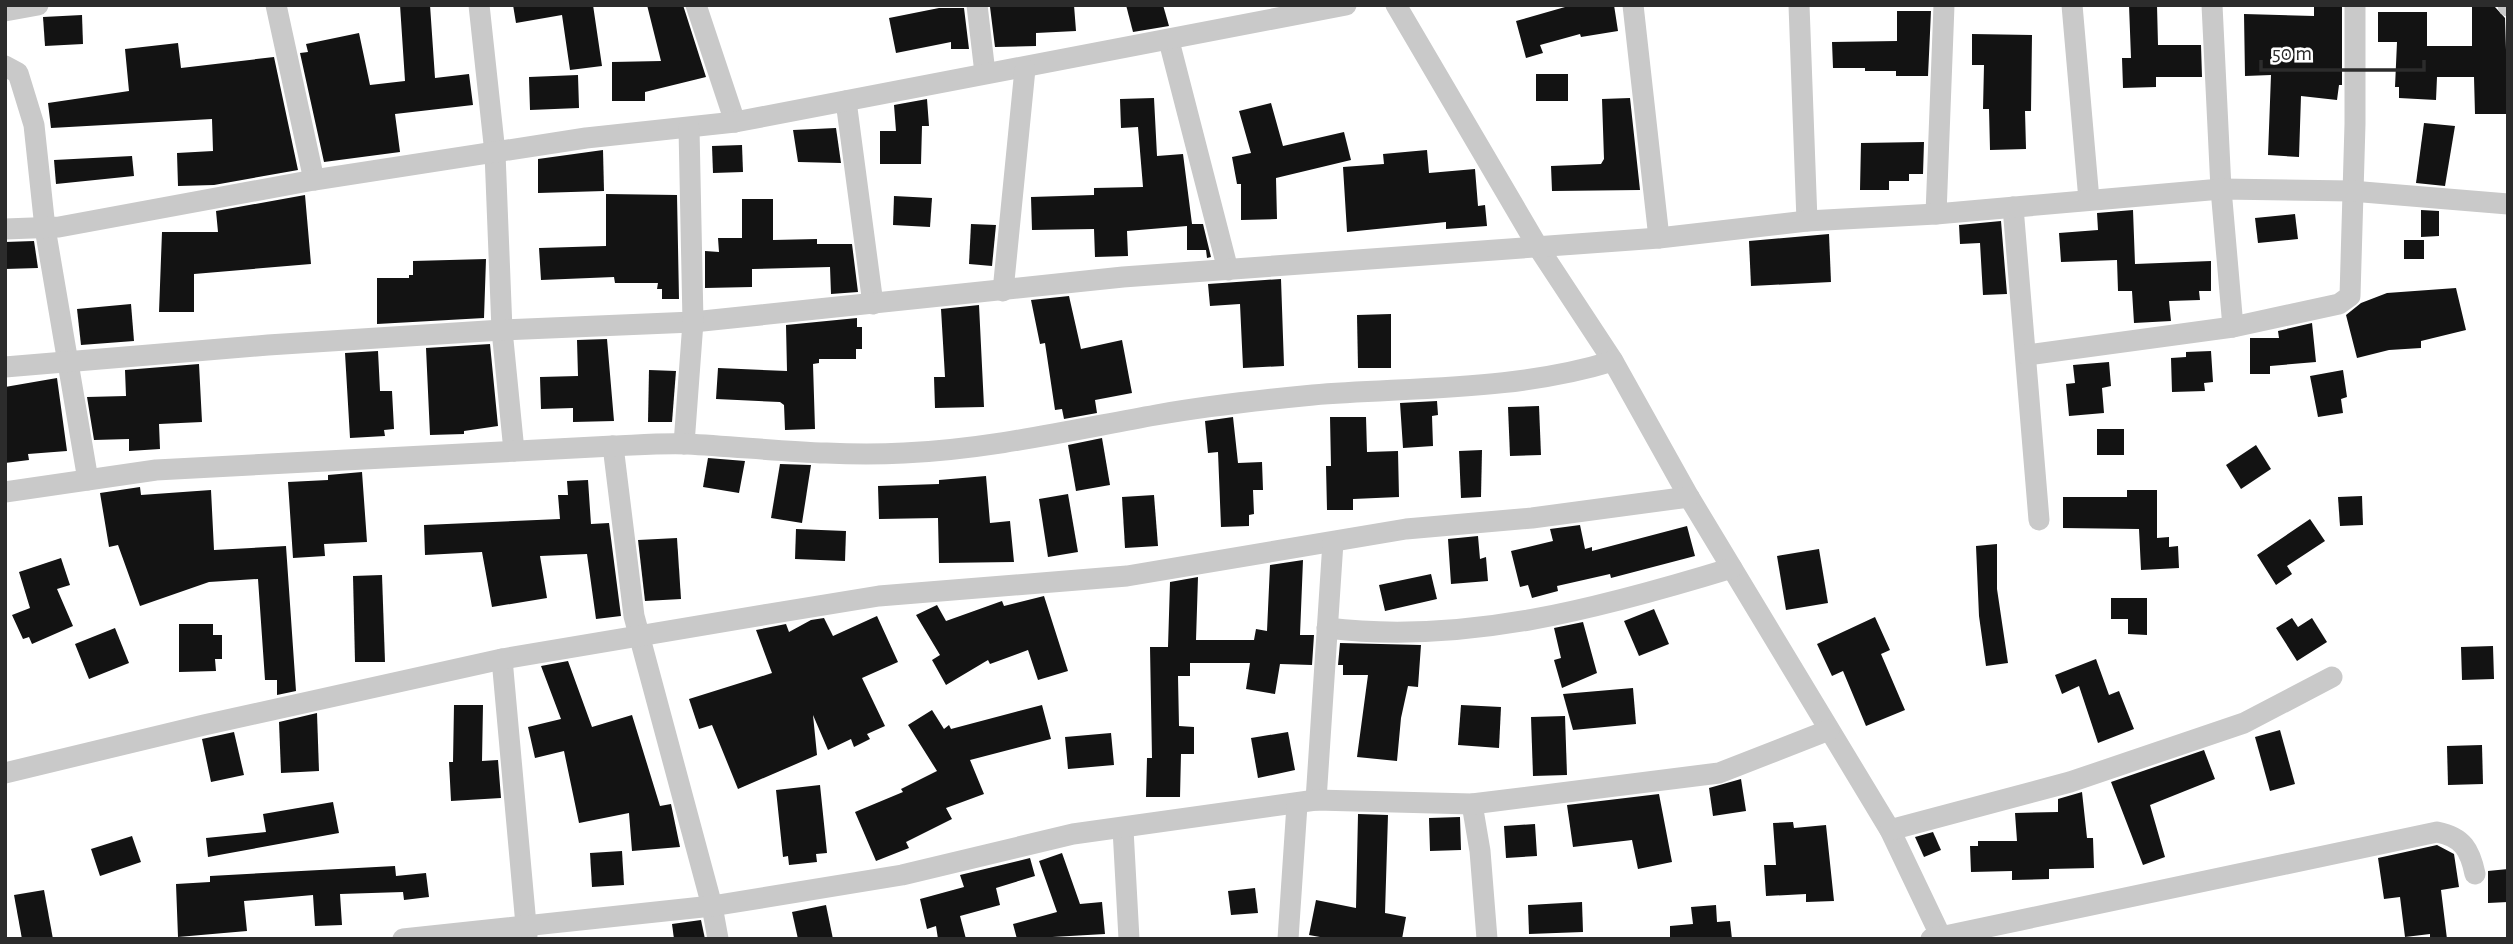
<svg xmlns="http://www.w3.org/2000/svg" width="2513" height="944" viewBox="0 0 2513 944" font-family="'Alegreya Sans',sans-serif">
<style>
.building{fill:#131313}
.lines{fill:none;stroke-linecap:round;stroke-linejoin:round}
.minor{stroke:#c9c9c9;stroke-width:21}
</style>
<rect width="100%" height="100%" fill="#fff"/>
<g class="building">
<path d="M400 5H430L435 78 469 74 473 105 395 114 400 152 324 162 300 53 308 52 306 44 359 33 370 85 405 81Z"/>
<path d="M513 5H593L602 66 570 70 562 15 516 23Z"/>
<path d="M647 5H683L706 77 645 92V101H612V62L661 61Z"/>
<path d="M999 5H1074L1076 31 1036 33V46L995 47 990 7Z"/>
<path d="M1126 5H1163L1169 26 1133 32Z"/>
<path d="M1572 5H1614L1618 31 1581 37 1580 34 1540 45 1543 53 1526 58 1516 21Z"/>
<path d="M2129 5H2157L2158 45H2201L2202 77H2156V87L2123 88 2122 58H2131Z"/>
<path d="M2314 5H2342V85H2339L2337 100 2301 96 2299 157 2268 155 2271 75 2245 76 2244 14 2314 16Z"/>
<path d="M2472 7H2495L2505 18 2508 114H2475L2474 77H2437L2436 100 2399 98V87H2395L2397 42H2378V12H2427V46H2472Z"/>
<path d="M939 8H964L969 49H951V42L896 53 889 18Z"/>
<path d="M1897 11H1931L1928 76H1896V71H1865V68H1833L1832 42 1897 41Z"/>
<path d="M82 15 83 44 45 46 43 17Z"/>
<path d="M1972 34 2032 35 2031 111H2025L2026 149 1990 150 1989 109H1983L1984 65H1972Z"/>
<path d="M178 43 181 68 274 57 298 170 214 185 178 186 177 153 213 151 212 119 51 128 48 103 129 91 125 49Z"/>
<rect x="1536" y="74" width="32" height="27"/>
<path d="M578 75 579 108 530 110 529 77Z"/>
<path d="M1154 98 1157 156 1183 154 1192 224H1203L1211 257 1207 258 1206 250H1187V226L1127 231 1128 256 1095 257 1094 229 1032 230 1031 197 1094 195V188L1143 187 1138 127 1121 128 1120 99Z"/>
<path d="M1630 98 1640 190 1552 191 1551 166 1601 164 1604 159 1602 99Z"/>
<path d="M927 99 929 126H922L921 164H880V131H896L894 105Z"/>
<path d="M1271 103 1283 146 1344 132 1351 160 1276 178 1277 219 1241 220V184H1237L1232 157 1251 153 1239 111Z"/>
<path d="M2424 123 2455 126 2445 186 2416 183Z"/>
<path d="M836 128 841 163 798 162 793 130Z"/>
<path d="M1924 142 1923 174H1909V181H1889V190H1860L1861 143Z"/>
<path d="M742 145 743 172 713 173 712 146Z"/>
<path d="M603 150 604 191 538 193V159Z"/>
<path d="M1427 150 1429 173 1475 169 1478 206 1485 205 1487 226 1446 229V222L1347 232 1343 167 1384 164 1383 154Z"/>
<path d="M132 156 134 176 56 184 54 160Z"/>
<path d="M606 194 677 195 679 299H662V289H657L658 283H615L614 277 541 280 539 248 606 246Z"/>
<path d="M305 195 311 264 194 274V312H159L162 232H218L216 211Z"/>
<path d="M894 196 932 198 930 227 893 225Z"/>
<path d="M742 199H773V240L817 239V244H852L858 292 831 294 830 267 752 269V287L705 288V251L719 252 718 238H742Z"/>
<path d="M2133 210 2135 264 2211 261V291H2199L2200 300 2169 301 2171 321 2134 323 2132 291H2118L2117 260 2061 262 2059 233 2098 230 2097 213Z"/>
<path d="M2421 210 2439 211V236L2421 237Z"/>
<path d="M2295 214 2298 239 2258 243 2255 218Z"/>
<path d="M2001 221 2007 294 1983 295 1980 243 1960 244 1959 225Z"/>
<path d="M971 224 996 225 992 266 969 264Z"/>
<path d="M1829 234 1831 282 1751 286 1749 241Z"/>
<rect x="2404" y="240" width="20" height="19"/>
<path d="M34 241 38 268 5 269V242Z"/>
<path d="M486 259 484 318 377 324V278H409V275H413V261Z"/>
<path d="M1281 279 1284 366 1243 368 1240 304 1210 306 1208 284Z"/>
<path d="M2456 288 2466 330 2421 341V348L2389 350 2357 358 2346 315 2361 303 2387 293Z"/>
<path d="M1069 296 1081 349 1122 340 1132 393 1095 400 1097 413 1064 419 1062 409 1055 410 1045 343 1040 344 1031 300Z"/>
<path d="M131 304 134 341 81 345 77 309Z"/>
<path d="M979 305 984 407 935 408 934 377H945L941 309Z"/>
<path d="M1391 314V368H1358L1357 315Z"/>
<path d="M857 318V327H862V349H856V359H819V363L813 364 815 429 785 430 784 405 780 402 716 399 718 368 787 371 786 325Z"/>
<path d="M2312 323 2316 362 2270 366V374H2250V338H2279L2278 331Z"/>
<path d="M607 339 614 421 573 422V408L541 409 540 377 578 376 577 340Z"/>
<path d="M490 344 498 426 464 431V434L430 435 426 348Z"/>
<path d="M378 351 380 391H392L394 429 384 430 385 436 350 438 345 353Z"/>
<path d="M2211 351 2213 382 2204 383 2205 391 2172 392 2171 358 2186 357V352Z"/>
<path d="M2109 362 2111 386 2102 388 2104 413 2069 416 2066 384 2075 383 2073 365Z"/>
<path d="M199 364 202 422 159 424 160 449 129 451V439L94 440 87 397 126 396 125 370Z"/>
<path d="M649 370 676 371 672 422H648Z"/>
<path d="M2343 370 2347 397 2341 399 2343 413 2318 417 2310 376Z"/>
<path d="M57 378 67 451 28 454 29 460 5 463V387Z"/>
<path d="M1437 401 1438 415 1432 416 1433 446 1403 448 1400 403Z"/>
<path d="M1539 406 1541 455 1510 456 1508 407Z"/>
<path d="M1233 417 1238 463 1262 462 1263 490H1253L1254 514 1249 515V526L1221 527 1218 452 1208 453 1205 421Z"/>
<path d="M1330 417H1366L1367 452 1398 451 1399 497 1353 499V510H1327L1326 466H1331Z"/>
<rect x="2097" y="429" width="27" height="26"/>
<path d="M1102 438 1110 485 1076 491 1068 445Z"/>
<path d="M2256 445 2271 469 2241 489 2226 465Z"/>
<path d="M1482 450 1481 497 1461 498 1459 451Z"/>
<path d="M708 458 745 461 739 493 703 487Z"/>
<path d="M780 464 811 465 802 523 771 518Z"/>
<path d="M362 472 367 542 324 544 325 556 293 558 288 482 328 480V475Z"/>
<path d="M986 476 990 523 1010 521 1014 562 939 563 938 518 879 519 878 486 939 484V480Z"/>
<path d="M588 480 591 524 609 523 621 616 596 619 587 554 540 556 547 598 492 607 482 552 425 555 424 525 560 519 558 495H568L567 481Z"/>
<path d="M140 487 141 495 211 490 214 550 286 546 296 691 277 695V680H265L258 579 209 582 140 606 118 545 109 547 100 493Z"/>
<path d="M2127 490H2157V538L2169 537V547L2178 546 2179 568 2141 570 2139 529 2063 528V497H2127Z"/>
<path d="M1068 494 1078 552 1048 557 1039 499Z"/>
<path d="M1154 495 1158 546 1125 548 1122 497Z"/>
<path d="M2362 496 2363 525 2340 526 2338 497Z"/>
<path d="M2310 519 2325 541 2287 566 2292 574 2276 585 2257 555Z"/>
<path d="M1580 525 1585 549 1592 547V551L1687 526 1695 556 1611 578 1610 574 1557 586 1558 591 1532 598 1528 585 1520 587 1511 551 1553 541 1550 529Z"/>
<path d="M796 529 846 531 845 561 795 559Z"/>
<path d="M1478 536 1480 559 1486 557 1488 581 1451 584 1448 539Z"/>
<path d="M677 538 681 599 645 601 638 540Z"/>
<path d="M1997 544V589L2008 663 1986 666 1979 616 1976 546Z"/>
<path d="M1819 549 1828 603 1786 610 1777 556Z"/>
<path d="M61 558 70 585 57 589 73 626 32 644 29 637 23 639 12 615 30 608 19 572Z"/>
<path d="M1303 560 1300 635H1314L1312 665 1280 664 1275 694 1246 689 1250 663H1190V676H1178L1179 726 1194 727V754H1181L1180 797H1146L1147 758H1152L1150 647H1168L1170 582 1198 577 1196 640H1254L1256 629 1267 631 1270 565Z"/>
<path d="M1431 574 1437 599 1385 611 1379 585Z"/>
<path d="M382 575 385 662H355L353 576Z"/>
<path d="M1044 596 1068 671 1038 680 1028 650 990 664 988 660 946 685 932 660 940 655 916 615 937 605 946 621 1002 601 1004 606Z"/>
<path d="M2111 598H2147V635L2128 634V619H2111Z"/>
<path d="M1654 609 1669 644 1639 656 1624 621Z"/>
<path d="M877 616 898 662 862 678 885 726 867 734 870 739 854 747 851 739 828 750 813 715 817 755 738 789 712 725 699 729 689 699 772 673 756 630 786 624 789 632 811 620 824 618 833 636Z"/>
<path d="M1875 617 1890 650 1881 654 1905 710 1866 726 1843 671 1832 676 1817 644Z"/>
<path d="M2292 618 2298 627 2312 618 2327 642 2297 661 2276 628Z"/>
<path d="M1583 622 1597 673 1562 688 1554 660 1561 658 1554 628Z"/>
<path d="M179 624H213V635H222V659H215L216 671 179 672Z"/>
<path d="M115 628 129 663 89 679 75 644Z"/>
<path d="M1340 643 1421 645 1418 687 1408 686 1401 718 1397 761 1357 757 1368 675H1343V665H1338Z"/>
<path d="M2493 646 2494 679 2462 680 2461 647Z"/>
<path d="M2096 659 2109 695 2119 691 2134 729 2098 743 2079 686 2062 694 2055 675Z"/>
<path d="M568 661 592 727 632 715 660 806 671 804 680 847 632 851 629 813 579 823 564 751 535 758 528 727 561 719 541 666Z"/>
<path d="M1633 688 1636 724 1573 730 1563 694Z"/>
<path d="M454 705H483L482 761 498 760 501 798 451 801 449 762H453Z"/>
<path d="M1042 705 1051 739 970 760 984 794 946 808 952 819 906 842 909 848 876 861 855 812 903 792 901 789 937 771 908 725 932 710 944 729 949 725 951 729Z"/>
<path d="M1461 705 1501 707 1499 748 1458 745Z"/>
<path d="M317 713 319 771 281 773 279 722Z"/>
<path d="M1565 716 1567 775 1533 776 1531 717Z"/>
<path d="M2280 730 2295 784 2270 791 2255 737Z"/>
<path d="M234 732 244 775 211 782 202 739Z"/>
<path d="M1288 732 1295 770 1258 778 1251 738Z"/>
<path d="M1111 733 1114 765 1068 769 1065 737Z"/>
<path d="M2482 745 2483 784 2448 785 2447 746Z"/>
<path d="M2204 750 2215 779 2150 805 2165 857 2143 865 2111 782Z"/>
<path d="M1741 779 1746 811 1713 816 1709 788Z"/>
<path d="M820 785 827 853 816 854 817 862 789 865 788 856 783 857 776 790Z"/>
<path d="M2082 792 2087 838H2093L2094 868 2049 869V879L2012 880V871L1971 872 1970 846H1978V841H2017L2015 813 2058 812V799Z"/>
<path d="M1659 794 1672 862 1638 869 1632 840 1573 847 1567 805Z"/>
<path d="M333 802 339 833 208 857 206 838 266 832 263 814Z"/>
<path d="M1358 814 1388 815 1385 913 1406 917 1402 939H1331L1309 935 1316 900 1356 908Z"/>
<path d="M1460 817 1461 850 1430 851 1429 818Z"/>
<path d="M1793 822 1794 828 1826 825 1834 901 1806 902V894L1766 896 1764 865H1776L1773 823Z"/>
<path d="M1535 824 1537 856 1506 858 1504 826Z"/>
<path d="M1933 832 1941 850 1924 857 1915 837Z"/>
<path d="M132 836 141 862 100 876 91 849Z"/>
<path d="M2437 845 2454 854 2459 887 2441 890 2447 939H2430V934L2405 937 2400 897 2384 899 2378 858Z"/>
<path d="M622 851 624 885 592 887 590 853Z"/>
<path d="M1062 853 1080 904 1102 902 1105 934 1017 939 1013 924 1057 912 1039 861Z"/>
<path d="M1030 858 1035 876 996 888 1000 905 960 916 966 939H938L936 926 927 929 920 899 964 887 960 875Z"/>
<path d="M395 866 396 876 426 873 429 897 404 900 403 892 340 894 342 925 315 926 313 895 244 901 247 931 178 937 176 884 210 882V876Z"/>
<path d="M2508 869V902L2488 903V871Z"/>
<path d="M1255 888 1258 913 1231 915 1228 891Z"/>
<path d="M44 890 53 939H22L14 895Z"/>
<path d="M1582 902 1583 932 1529 934 1528 905Z"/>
<path d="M826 905 833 939H798L792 912Z"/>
<path d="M1716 905 1717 922 1730 921 1732 939H1670V926L1693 924 1691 907Z"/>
<path d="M701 920 705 939H674L672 924Z"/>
</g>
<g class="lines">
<g class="minor">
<path d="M276 5 314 180"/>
<path d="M479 5 495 153 502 330 514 451"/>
<path d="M696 5 735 122"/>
<path d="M977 5 985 73"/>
<path d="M1396 5 1538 247 1613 361 1689 497 1890 830 1942 939"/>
<path d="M1633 5 1659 238"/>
<path d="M1799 5 1807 221"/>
<path d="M2072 5 2089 200"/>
<path d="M2212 5 2221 189 2233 327"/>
<path d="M2508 5V6"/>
<path d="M5 11 38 5"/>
<path d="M1169 41 1228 270"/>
<path d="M5 66 18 73 34 125 45 228 88 480"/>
<path d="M846 101 873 304"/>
<path d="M2013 207 2039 520"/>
<path d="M1936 214 1944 5"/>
<path d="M5 229 59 227 314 180 586 138 735 122 1346 5"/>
<path d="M1003 291 1025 69"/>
<path d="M2027 355 2233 327 2339 304 2350 296 2355 124V5"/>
<path d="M5 367 268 345 502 330 693 322 1123 277 1659 238 1807 221 1936 214 2221 189 2351 191 2508 204"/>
<path d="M684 444 693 322 689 128"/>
<path d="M613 446 634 616 712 906 718 939"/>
<path d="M5 492 156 470 613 446C638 445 663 443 687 444 760 448 832 457 904 453 990 449 1072 430 1156 415 1207 406 1261 400 1313 395 1413 387 1516 391 1613 361"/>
<path d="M1327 628C1465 645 1601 608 1732 568"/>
<path d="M502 659 527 936"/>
<path d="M5 773 204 725 502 659 769 614 879 596 1127 576 1406 529 1532 518 1689 497"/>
<path d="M1316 800 1333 542"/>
<path d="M1472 804 1480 851 1487 939"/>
<path d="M1123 829 1129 939"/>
<path d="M1890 830 2070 782 2244 723 2332 677"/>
<path d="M403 939 712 906 902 875 1073 834 1316 800 1472 804 1719 773 1829 730"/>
<path d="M1288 939 1297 805"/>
<path d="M1931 939 2437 832C2463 837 2470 850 2475 874"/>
</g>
</g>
<rect width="2513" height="944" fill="none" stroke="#2c2c2c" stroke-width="14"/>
<path d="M2261 60v10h163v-10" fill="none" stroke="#2c2c2c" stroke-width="3.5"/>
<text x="2272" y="60" font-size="21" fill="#2c2c2c" stroke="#ffffff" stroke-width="5" paint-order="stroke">50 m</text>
</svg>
